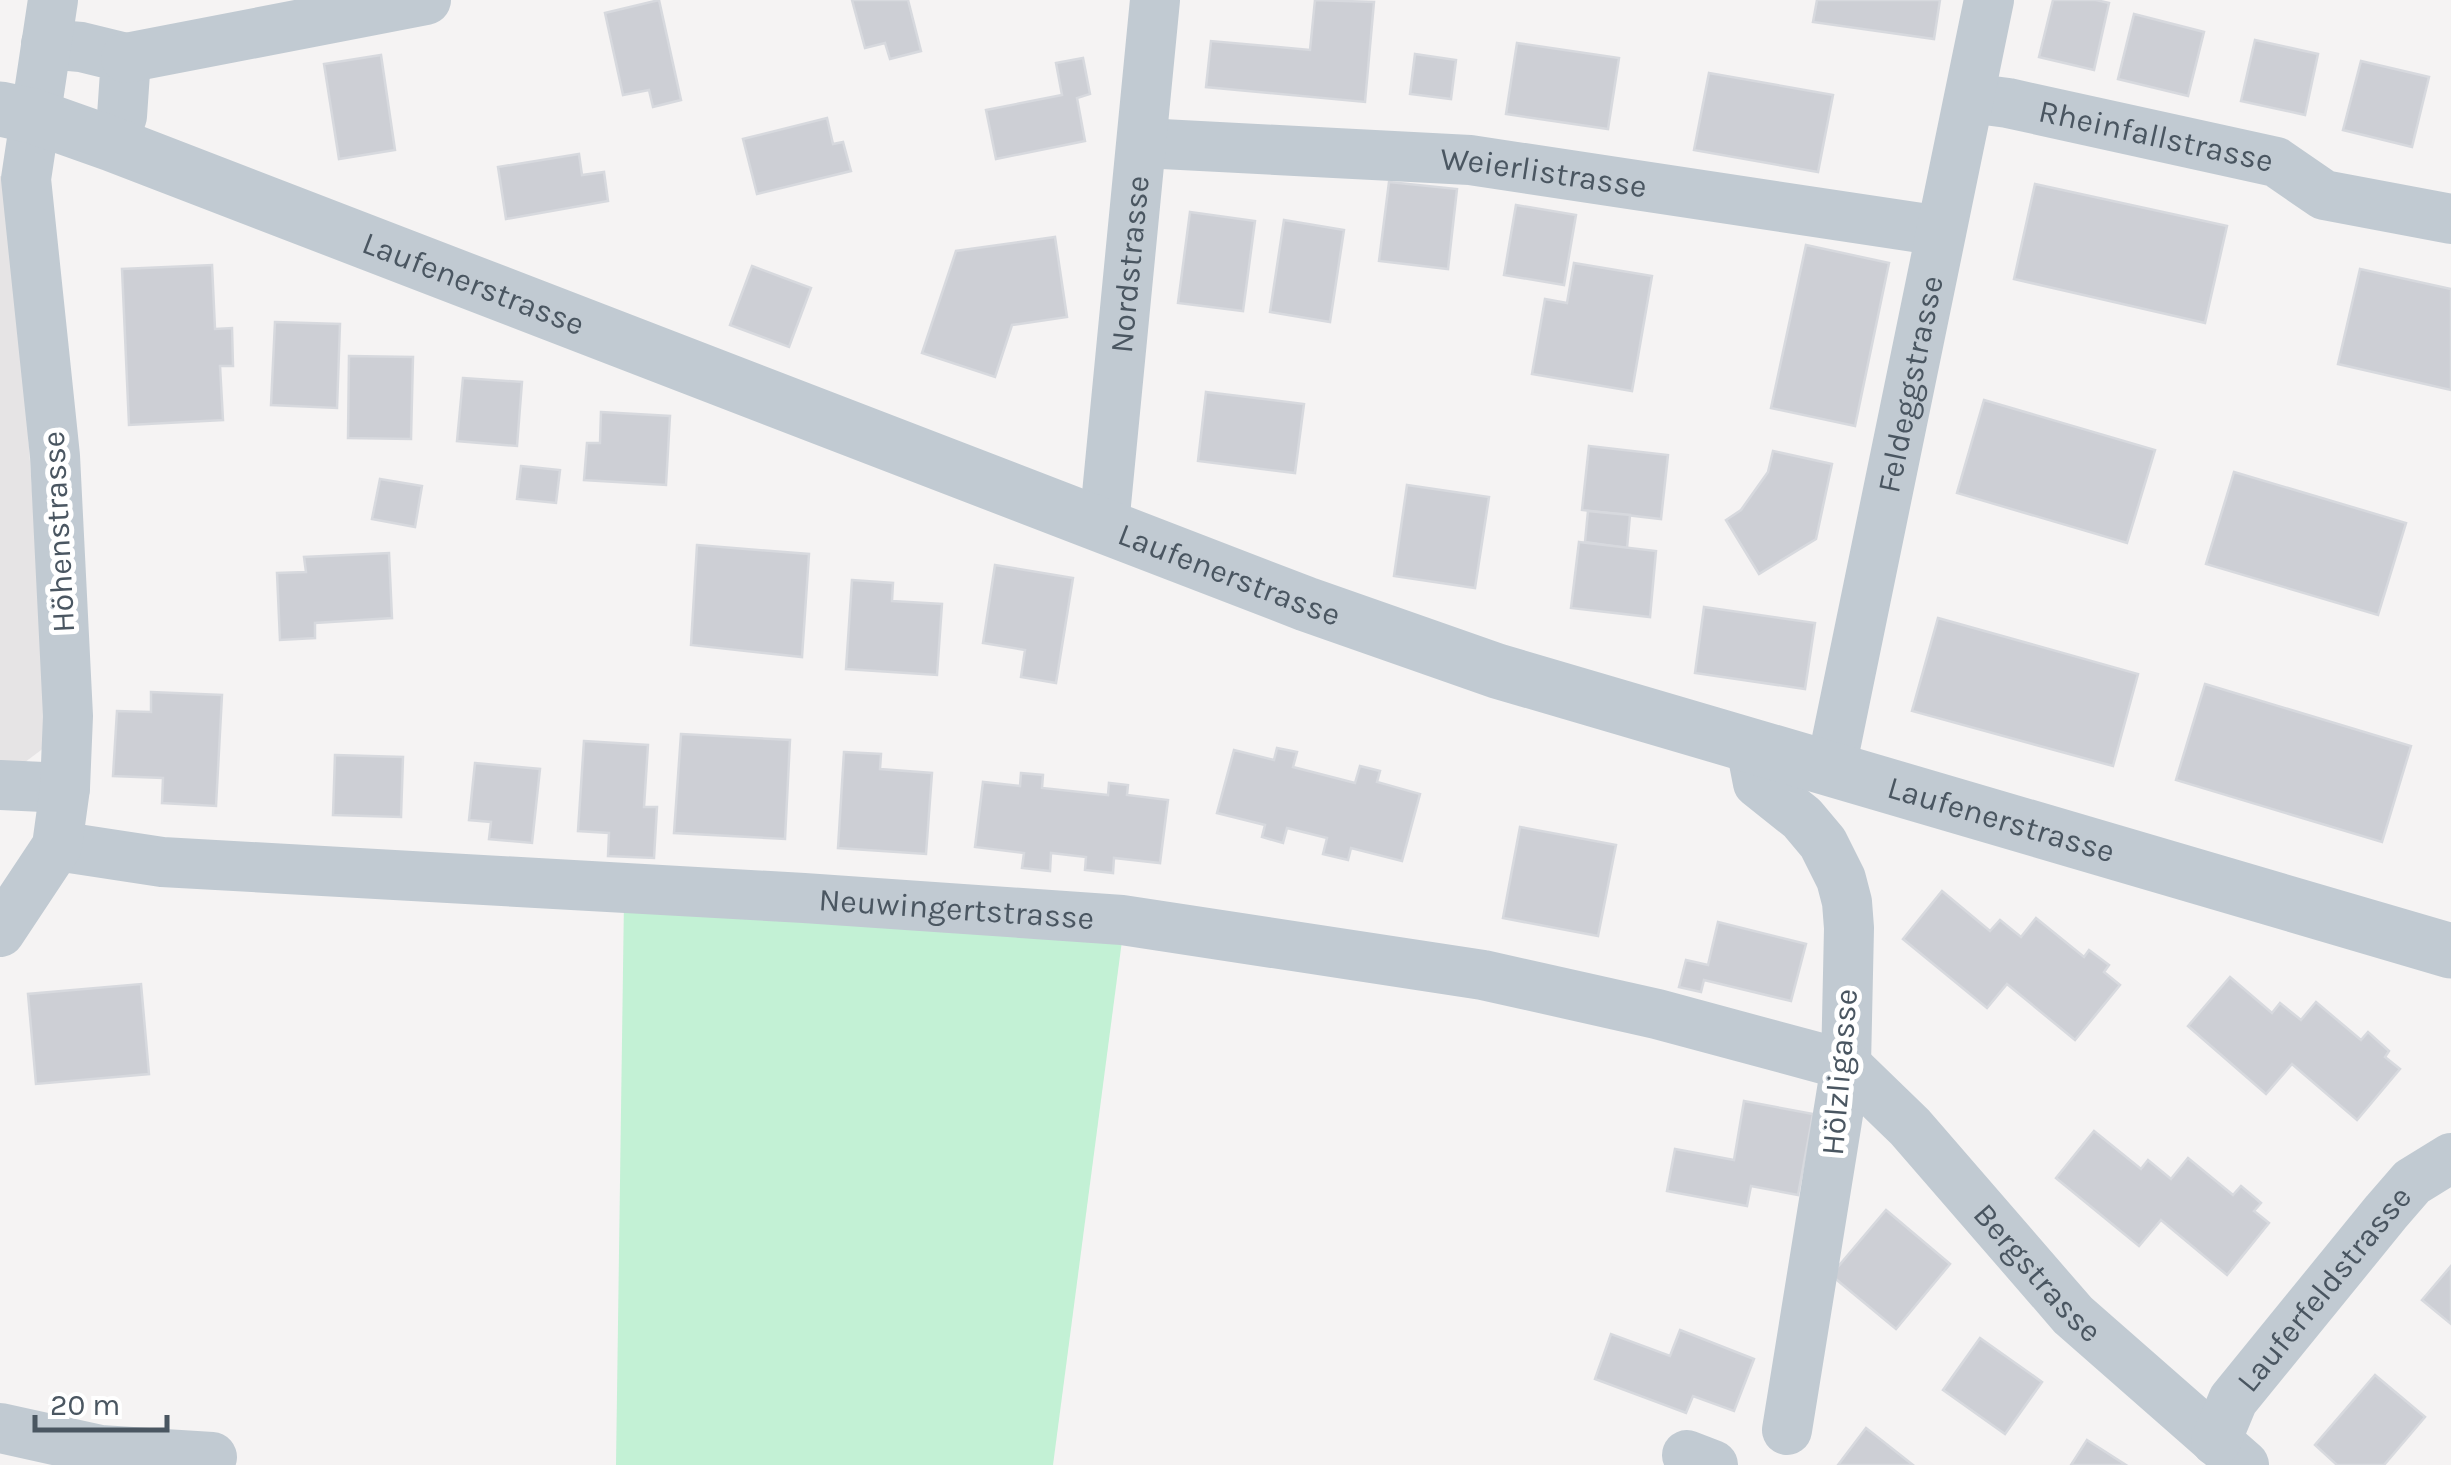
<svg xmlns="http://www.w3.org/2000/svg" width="2451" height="1465" viewBox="0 0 2451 1465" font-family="Karla,sans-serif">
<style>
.education{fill:#e6e4e5}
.green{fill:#c3f1d5}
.building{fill:#cdcfd5;stroke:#d7d9de;stroke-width:2.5}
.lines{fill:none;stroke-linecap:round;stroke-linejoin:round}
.minor{stroke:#c1cad2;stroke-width:50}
.tertiary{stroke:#c1cad2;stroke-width:55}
.labels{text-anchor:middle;stroke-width:10;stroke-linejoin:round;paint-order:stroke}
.street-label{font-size:32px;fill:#4a5661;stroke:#fff}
</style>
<rect width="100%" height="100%" fill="#f5f3f3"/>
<path class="education" d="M0 176 11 179 49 744 8 775H0Z"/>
<path class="green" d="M624 899 1123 933 1053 1465H616Z"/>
<g class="building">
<path d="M659 0 681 100 653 107 649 90 623 95 605 13Z"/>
<path d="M852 0H908L921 51 890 59 885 43 865 48Z"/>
<path d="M1315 0 1374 2 1365 102 1206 87 1211 41 1310 50Z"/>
<path d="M1817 0H1940L1934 39 1813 22Z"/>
<path d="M2053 0H2096L2109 3 2094 70 2039 57Z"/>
<path d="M2134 14 2204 32 2188 96 2118 79Z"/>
<path d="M2255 40 2318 54 2305 115 2241 101Z"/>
<path d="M1517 43 1619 58 1608 129 1506 114Z"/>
<path d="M1415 54 1456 60 1451 99 1410 94Z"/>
<path d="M381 55 395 150 339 159 324 64Z"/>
<path d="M1083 58 1090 94 1077 98 1085 141 996 159 986 110 1062 95 1056 63Z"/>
<path d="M2361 61 2429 77 2412 147 2343 130Z"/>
<path d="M1709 73 1833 95 1818 172 1694 150Z"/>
<path d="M827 118 833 144 843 142 851 171 757 194 743 139Z"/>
<path d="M579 154 582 175 604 172 608 201 506 219 498 167Z"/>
<path d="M1389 182 1457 189 1448 269 1379 261Z"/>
<path d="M2035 184 2227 226 2205 323 2014 279Z"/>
<path d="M1516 205 1576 215 1564 285 1504 275Z"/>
<path d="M1190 212 1255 221 1243 311 1178 303Z"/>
<path d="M1284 220 1344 230 1330 322 1270 312Z"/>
<path d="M1055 237 1067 317 1012 325 995 377 922 353 956 251Z"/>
<path d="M1806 245 1889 263 1855 426 1771 408Z"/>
<path d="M1574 263 1652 276 1632 391 1532 374 1545 299 1567 303Z"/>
<path d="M212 265 215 329 232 328 233 366H220L223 420 129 425 122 269Z"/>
<path d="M752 266 811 288 789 347 730 325Z"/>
<path d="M2360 269 2451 289V390L2338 364Z"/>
<path d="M275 322 340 324 337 408 271 405Z"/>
<path d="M349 356 413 357 411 439 348 438Z"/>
<path d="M463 378 522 382 517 446 457 441Z"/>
<path d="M1206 392 1304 404 1295 473 1198 461Z"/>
<path d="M1984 400 2155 450 2127 543 1957 493Z"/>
<path d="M601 412 670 416 666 485 584 480 587 443H600Z"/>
<path d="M1589 446 1668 455 1661 519 1582 510Z"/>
<path d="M1773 451 1832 464 1816 539 1759 574 1726 520 1741 510 1768 472Z"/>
<path d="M521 466 560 470 556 503 517 499Z"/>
<path d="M2234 472 2406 523 2378 615 2206 564Z"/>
<path d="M380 479 422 486 415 527 372 519Z"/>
<path d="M1407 485 1489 497 1475 588 1394 576Z"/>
<path d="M1588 511 1630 515 1627 548 1585 542Z"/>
<path d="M1579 542 1656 551 1650 617 1571 608Z"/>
<path d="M697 545 809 554 802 657 691 645Z"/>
<path d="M389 553 392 618 315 623V638L280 640 277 573 306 572 304 557Z"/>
<path d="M995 565 1073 578 1056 683 1021 677 1025 650 983 643Z"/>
<path d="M852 580 893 583 892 601 942 604 937 675 846 669Z"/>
<path d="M1704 607 1815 623 1805 689 1695 673Z"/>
<path d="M1938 618 2138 674 2113 766 1912 711Z"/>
<path d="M2205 684 2411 746 2382 842 2176 780Z"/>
<path d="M151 692 222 695 216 806 162 803 163 778 113 776 117 711 151 712Z"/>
<path d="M681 734 790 740 785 839 674 833Z"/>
<path d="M584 741 648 745 644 807H657L654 858 608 856 609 833 578 831Z"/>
<path d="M1277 748 1297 752 1293 767 1355 783 1360 766 1380 771 1377 782 1420 794 1402 861 1351 848 1348 860 1323 854 1327 838 1287 828 1283 843 1262 837 1265 825 1217 813 1234 750 1274 760Z"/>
<path d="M844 752 881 754 880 769 932 773 926 854 838 848Z"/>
<path d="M335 755 403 757 401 817 333 815Z"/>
<path d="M475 763 540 769 532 843 489 839 491 822 469 820Z"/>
<path d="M1021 773 1043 775 1042 788 1108 795 1109 783 1128 785 1127 795 1168 800 1160 863 1114 858 1113 873 1085 870 1086 857 1051 853 1050 871 1022 868 1024 853 975 847 983 782 1020 786Z"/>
<path d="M1520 827 1616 845 1598 936 1503 918Z"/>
<path d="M1942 891 1990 931 2000 920 2021 937 2036 918 2084 957 2089 950 2109 965 2104 972 2120 985 2075 1040 2007 984 1987 1008 1903 939Z"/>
<path d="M1718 922 1806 944 1791 1001 1704 980 1701 992 1679 987 1686 960 1708 965Z"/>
<path d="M2230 977 2272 1013 2280 1003 2301 1020 2316 1002 2361 1040 2368 1032 2389 1051 2385 1057 2400 1069 2357 1120 2292 1064 2266 1094 2188 1026Z"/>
<path d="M141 984 149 1074 36 1084 28 994Z"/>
<path d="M1744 1101 1813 1114 1798 1195 1751 1186 1747 1206 1667 1191 1675 1149 1734 1160Z"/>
<path d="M2094 1131 2141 1169 2148 1160 2171 1179 2188 1158 2233 1195 2241 1186 2261 1203 2254 1211 2269 1223 2227 1275 2161 1220 2139 1246 2056 1178Z"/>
<path d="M1886 1210 1950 1264 1896 1329 1831 1275Z"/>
<path d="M2451 1266V1324L2422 1300Z"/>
<path d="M1680 1330 1754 1359 1734 1411 1693 1396 1686 1413 1595 1379 1611 1334 1670 1356Z"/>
<path d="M1980 1338 2042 1382 2005 1434 1943 1390Z"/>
<path d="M2375 1375 2425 1417 2384 1465H2337L2315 1445Z"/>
<path d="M1866 1428 1913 1465H1838Z"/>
<path d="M2087 1440 2126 1465H2071Z"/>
</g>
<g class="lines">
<g class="minor">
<path d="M46 44 81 47 126 58 122 116 112 144"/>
<path d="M126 58 426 0"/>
<path id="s1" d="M1970 98 2008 103 2276 162 2324 195 2451 219"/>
<path id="s2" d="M1143 143 1470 160 1941 231"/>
<path id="s3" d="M1104 525 1155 0"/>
<path d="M1751 747 1758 783 1802 818 1823 843 1841 879 1847 902 1849 928 1846 1065 1787 1430"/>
<path id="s4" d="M1831 768 1989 0"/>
<path d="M0 785 65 788"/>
<path id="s5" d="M57 846 162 862 804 898 1122 920 1483 975 1657 1014 1846 1065 1910 1127 2073 1315 2244 1465"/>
<path d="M0 932 57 846 65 788 68 716 55 456 26 179 53 0"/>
<path d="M0 1428 100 1450 212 1457"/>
<path id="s6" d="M2216 1441 2233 1400 2386 1212 2412 1182 2451 1158"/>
<path d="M1687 1455 1713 1465"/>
</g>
<path class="tertiary" id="s7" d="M0 109 33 116 112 144 1306 604 1497 671 2451 951"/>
</g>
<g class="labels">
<g class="street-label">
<text dy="11" stroke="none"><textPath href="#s1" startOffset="190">Rheinfallstrasse</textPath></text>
<text dy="11" stroke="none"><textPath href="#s2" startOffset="402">Weierlistrasse</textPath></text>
<text dy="11" stroke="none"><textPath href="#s3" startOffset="262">Nordstrasse</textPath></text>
<text dy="11" stroke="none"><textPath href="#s7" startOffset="505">Laufenerstrasse</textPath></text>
<text dy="11" stroke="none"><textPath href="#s4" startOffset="392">Feldeggstrasse</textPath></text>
<text transform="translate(58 532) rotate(-93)" y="11">Höhenstrasse</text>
<text dy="11" stroke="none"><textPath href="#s7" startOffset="1315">Laufenerstrasse</textPath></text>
<text dy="11" stroke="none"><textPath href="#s7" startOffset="2125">Laufenerstrasse</textPath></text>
<text dy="11" stroke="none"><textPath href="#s5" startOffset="902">Neuwingertstrasse</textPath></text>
<text transform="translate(1839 1072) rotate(-85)" y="11">Hölzligasse</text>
<text dy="11" stroke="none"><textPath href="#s5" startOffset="2090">Bergstrasse</textPath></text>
<text dy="11" stroke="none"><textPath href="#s6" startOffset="188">Lauferfeldstrasse</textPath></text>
</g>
</g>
<path d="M35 1415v15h132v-15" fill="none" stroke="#4a5661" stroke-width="5"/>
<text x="50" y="1415" font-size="30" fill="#4a5661" stroke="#ffffff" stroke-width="8" paint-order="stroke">20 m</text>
</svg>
